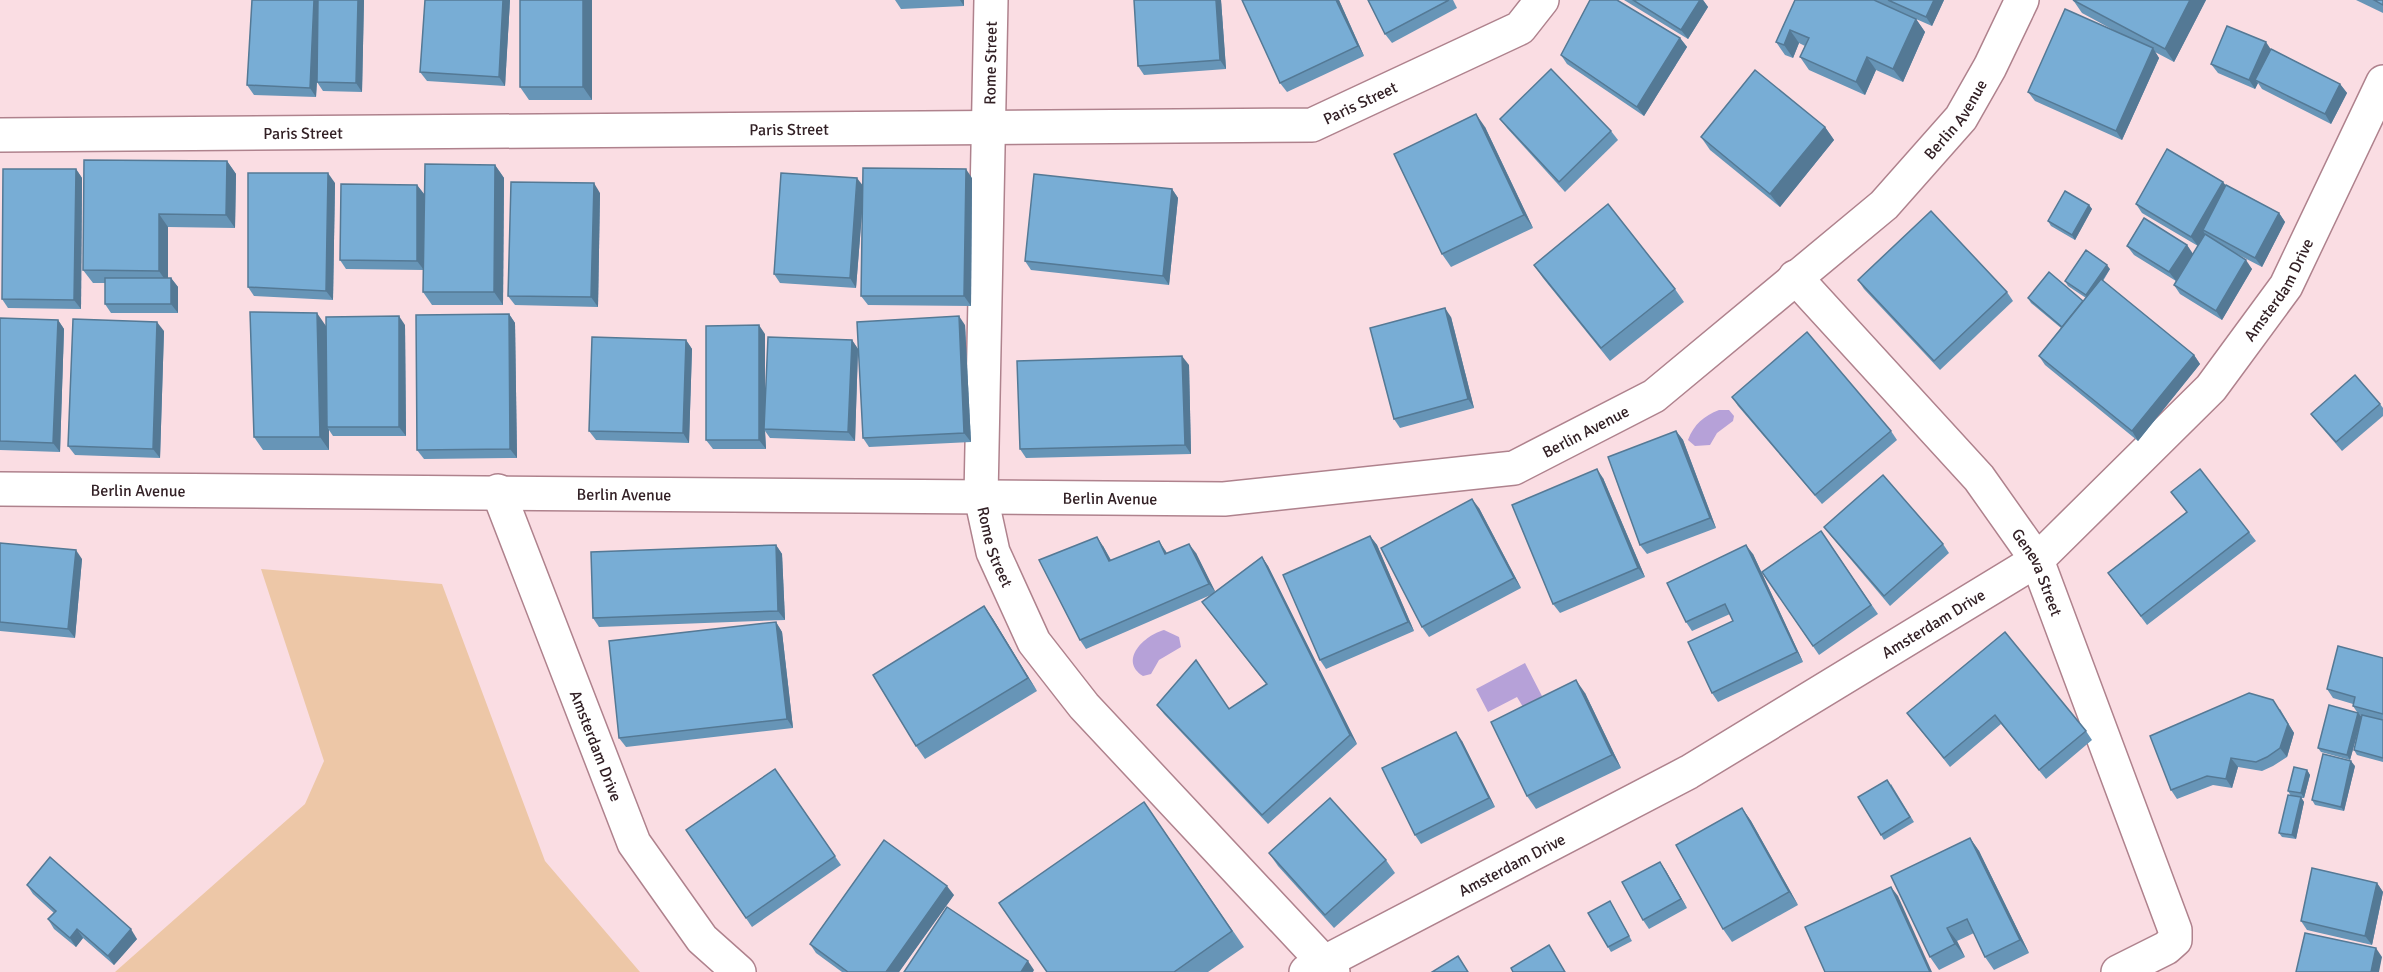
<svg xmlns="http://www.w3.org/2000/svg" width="2383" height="972" viewBox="0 0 2383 972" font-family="Signika,sans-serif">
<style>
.green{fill:#edc7a7}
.water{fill:#b6a1d8}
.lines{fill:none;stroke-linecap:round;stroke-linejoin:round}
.minor-casing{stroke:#af828d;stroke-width:36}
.minor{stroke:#fff;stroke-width:33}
.wall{fill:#6795b7}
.shaded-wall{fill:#547995}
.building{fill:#78add5;stroke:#547995;stroke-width:1.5}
.labels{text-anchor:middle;stroke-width:4.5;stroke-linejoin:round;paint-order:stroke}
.street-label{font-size:16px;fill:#322025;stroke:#fff}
</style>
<rect width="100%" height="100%" fill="#fadde3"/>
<path class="green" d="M261 569 442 584 545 861 640 972H115L305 804 324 761Z"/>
<g class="water">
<path d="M1719 410H1729L1734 416 1733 421 1717 433 1710 445 1695 446 1688 440C1694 424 1704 416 1719 410Z"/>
<path d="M1164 630 1179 637 1181 647 1159 660 1151 674 1143 676C1118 660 1145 635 1164 630Z"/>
<path d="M1525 663 1542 696 1523 707 1517 697 1488 712 1476 689Z"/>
</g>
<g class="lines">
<defs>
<g id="minor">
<path id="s1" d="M991 0 981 497 993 552 1034 642 1084 706 1333 972"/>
<path id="s2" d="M0 135 1312 125 1520 28 1542 0"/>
<path id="s3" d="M1795 277 1979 478 2037 560 2175 930V940L2166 948 2118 972"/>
<path id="s4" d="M0 489 1224 499 1514 468 1654 396 1884 205 1961 118 1990 67 2022 0"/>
<path id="s5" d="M498 491 634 843 702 939 739 972"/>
<path id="s6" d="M1306 972 1689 772 2037 560 2211 388 2286 286 2383 82"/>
</g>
</defs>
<use href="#minor" class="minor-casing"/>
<use href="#minor" class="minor"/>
</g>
<g class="wall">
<path d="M252 0H364L362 92 323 91 317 82 316 97 254 95 247 85Z"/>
<path d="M425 0H510L505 86 427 81 420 72Z"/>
<path d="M520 0H592V100H529L520 87Z"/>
<path d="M895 0H964V6L901 9Z"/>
<path d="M1221 0 1226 69 1144 75 1138 66Z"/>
<path d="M1339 0 1364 56 1287 92 1280 83Z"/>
<path d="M1368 0H1453L1457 8 1392 43 1385 34Z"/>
<path d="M1624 0H1703L1708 7 1688 39Z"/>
<path d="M1795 0H1944L1932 26 1916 19 1925 32 1903 82 1876 70 1865 95 1809 70 1800 57 1805 46 1799 43 1793 58 1785 55 1776 42Z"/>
<path d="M2073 0H2206L2174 62 2155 52 2159 58 2122 140 2035 101 2028 92 2128 38 2082 13Z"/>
<path d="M2356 0H2383V13Z"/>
<path d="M1680 38 1687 47 1644 116 1567 64 1561 55Z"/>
<path d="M2271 49 2340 84 2347 93 2331 124 2262 89 2258 83 2255 89 2218 73 2211 64Z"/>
<path d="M1500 119 1611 131 1618 140 1565 192 1507 128Z"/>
<path d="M1485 127 1533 228 1451 267 1442 254Z"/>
<path d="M1825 127 1834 140 1780 207 1710 150 1701 137Z"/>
<path d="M227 161 236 174 235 228 168 227V278H171L178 287V313H111L105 304V283H93L83 270Z"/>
<path d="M495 165 504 178 503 305H432L423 292Z"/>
<path d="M76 169 82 178 81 309 8 308 2 299Z"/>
<path d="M972 178 971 306 868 305 861 296 863 201 856 288 780 283 774 274 863 186Z"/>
<path d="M2223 182 2226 186 2279 213 2285 222 2262 267 2235 253 2252 269 2222 320 2180 294 2174 285 2176 281 2134 255 2127 246 2187 245 2193 254 2206 235 2205 234 2198 246 2142 213 2136 204Z"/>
<path d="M335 183 333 300 254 296 248 287Z"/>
<path d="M417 185 424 194V270L346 269 340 260Z"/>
<path d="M1172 189 1178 198 1169 285 1031 270 1025 261Z"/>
<path d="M600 193 598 307 515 305 508 296Z"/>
<path d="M2089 205 2092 209 2075 240 2051 226 2048 221Z"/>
<path d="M1534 265 1675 289 1684 302 1610 361 1543 278Z"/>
<path d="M2110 269 2103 281 2194 355 2200 364 2138 441 2045 365 2039 356 2061 328 2031 303 2028 298 2083 301 2086 298 2068 286 2065 281Z"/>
<path d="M1858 280 2007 292 2013 301 1940 370 1864 289Z"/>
<path d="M509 314 515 323 517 458 424 459 417 450Z"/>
<path d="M1451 317 1474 408 1400 428 1394 419Z"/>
<path d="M0 318 58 320 64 329 60 452 0 450Z"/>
<path d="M405 325 406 436H333L329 430V450H263L254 437 326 326Z"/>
<path d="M965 325 971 442 869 447 863 438Z"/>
<path d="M164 331 160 458 75 455 68 446Z"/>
<path d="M765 334V392L852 340 858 349 855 441 770 438 765 431 766 449H713L706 440Z"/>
<path d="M686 340 692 349 689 443 596 440 589 431Z"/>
<path d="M1189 365 1191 454 1026 458 1020 449Z"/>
<path d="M1732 397 1891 431 1897 440 1822 504 1738 406Z"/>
<path d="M2380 404 2383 408V416L2342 451 2318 423 2311 414Z"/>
<path d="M1676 431 1683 440 1716 528 1647 554 1640 545Z"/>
<path d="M1603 478 1645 577 1560 613 1553 604Z"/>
<path d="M2171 492 2249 532 2256 541 2147 625 2108 573 2187 512Z"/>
<path d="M1479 508 1521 588 1429 637 1422 627Z"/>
<path d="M1824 527 1943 544 1949 553 1890 606 1831 536Z"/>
<path d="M1821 531 1878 614 1819 655 1762 572Z"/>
<path d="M1370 536 1377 545 1414 631 1326 669 1320 660Z"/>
<path d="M0 543 82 559 75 638 0 631Z"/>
<path d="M776 545 782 554 785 620 599 627 593 618Z"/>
<path d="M1103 546 1111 560 1165 550 1167 553H1196L1215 592 1262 557 1268 566 1357 744 1268 824 1164 714 1157 705 1229 709 1266 684 1202 602 1213 594 1086 649 1080 640Z"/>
<path d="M1753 554 1803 662 1718 702 1712 693 1733 621 1730 614 1692 631 1686 622Z"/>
<path d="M984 606 993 619 1037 691 925 759 916 746Z"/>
<path d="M776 622 782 632 793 728 626 747 619 738Z"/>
<path d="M2005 632 2086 731 2092 740 2046 779 2001 724 1950 767 1907 713Z"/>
<path d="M2383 658V762L2357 755 2354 750 2362 716 2360 715 2362 717 2350 760 2321 752 2318 748 2357 712 2353 706V704L2333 698 2327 689Z"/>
<path d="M1585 693 1621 768 1536 809 1527 796Z"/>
<path d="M2280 709 2294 733 2287 757 2273 766 2262 771 2238 767 2232 788 2213 785 2177 799 2171 790Z"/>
<path d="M1462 741 1495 807 1421 844 1415 835Z"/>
<path d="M2355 766 2344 811 2315 805 2312 800Z"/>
<path d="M775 769 841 865 752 927 686 830Z"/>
<path d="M2307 770 2310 775 2304 798H2301L2304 802 2296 839 2282 837 2279 833 2291 796 2288 791Z"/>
<path d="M1891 784 1914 822 1884 840 1881 835Z"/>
<path d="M1144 802 1244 947 1208 972H1047Z"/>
<path d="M1742 808 1751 821 1798 905 1732 942 1723 929Z"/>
<path d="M1970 838 1979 851 2029 953 1994 970 1985 957 1974 933 1957 941 1965 957 1939 970 1930 957Z"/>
<path d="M1269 853 1386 860 1395 873 1334 928 1278 866Z"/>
<path d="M1660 862 1666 871 1687 908 1649 929 1643 920Z"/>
<path d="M2377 883 2383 892 2372 945 2307 930 2301 921Z"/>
<path d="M27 885 137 939 114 965 83 938 76 947 54 929 48 919 54 913 33 894Z"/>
<path d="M954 895 899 972H842L816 953 810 944Z"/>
<path d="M1610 901 1632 941 1611 952 1608 947Z"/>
</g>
<g class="shaded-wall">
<path d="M314 0H321L316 97 310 88Z"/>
<path d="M358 0H364L362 92 356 83Z"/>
<path d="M503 0H510L505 86 499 77Z"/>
<path d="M583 0H592V100L583 87Z"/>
<path d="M960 0H964V6Z"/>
<path d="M1216 0H1221L1226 69 1220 60Z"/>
<path d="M1336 0H1339L1364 56 1358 46Z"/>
<path d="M1700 0H1703L1708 7 1688 39 1681 30Z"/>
<path d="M1934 0H1944L1932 26 1926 17Z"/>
<path d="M2190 0H2206L2174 62 2165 49Z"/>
<path d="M1916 19 1925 32 1903 82 1893 69Z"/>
<path d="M1790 30 1799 43 1793 58 1784 45Z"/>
<path d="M1680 38 1687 47 1644 116 1637 107Z"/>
<path d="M2266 42 2272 51 2255 80 2258 83 2255 89 2249 80Z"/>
<path d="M2153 48 2159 58 2122 140 2116 131Z"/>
<path d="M1867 57 1876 70 1865 95 1856 82Z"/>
<path d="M2340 84 2347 93 2331 124 2325 114Z"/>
<path d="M1476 114 1485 127 1533 228 1524 215Z"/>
<path d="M1825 127 1834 140 1780 207 1770 194Z"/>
<path d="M227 161 236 174 235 228 226 215Z"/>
<path d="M495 165 504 178 503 305 494 292Z"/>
<path d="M76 169 82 178 81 309 74 300Z"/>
<path d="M966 169 972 178 971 306 964 296Z"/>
<path d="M328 173 335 183 333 300 326 291Z"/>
<path d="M857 178 864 187 856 288 850 278Z"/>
<path d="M2223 182 2230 191 2203 230 2205 234 2198 246 2191 237Z"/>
<path d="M594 183 600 193 598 307 591 297Z"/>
<path d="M417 185 424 194V270L417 261Z"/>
<path d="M1172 189 1178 198 1169 285 1163 276Z"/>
<path d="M2089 205 2092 209 2075 240 2072 235Z"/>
<path d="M2279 213 2285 222 2262 267 2255 258Z"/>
<path d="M159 214 168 227V284L159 271Z"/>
<path d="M2187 245 2193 254 2176 281 2169 272Z"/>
<path d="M2246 260 2252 269 2222 320 2216 311Z"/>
<path d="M2107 265 2110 269 2089 300 2086 295Z"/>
<path d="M171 278 178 287V313L171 304Z"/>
<path d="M1445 308 1451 317 1474 408 1468 399Z"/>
<path d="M317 313 326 326 327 427 329 430V450L320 437Z"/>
<path d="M509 314 515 323 517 458 510 449Z"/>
<path d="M399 316 405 325 406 436 399 427Z"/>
<path d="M959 316 965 325 971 442 964 433Z"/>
<path d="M58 320 64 329 60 452 53 443Z"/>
<path d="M157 322 164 331 160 458 153 449Z"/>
<path d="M759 325 765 334V429H764L765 431 766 449 759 440Z"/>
<path d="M686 340 692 349 689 443 683 433Z"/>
<path d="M852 340 858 349 855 441 848 432Z"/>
<path d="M2194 355 2200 364 2138 441 2132 431Z"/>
<path d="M1182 356 1189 365 1191 454 1185 445Z"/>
<path d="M1676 431 1683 440 1716 528 1710 518Z"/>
<path d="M1597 469 1603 478 1645 577 1638 568Z"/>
<path d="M1472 499 1479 508 1521 588 1514 578Z"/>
<path d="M1370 536 1377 545 1414 631 1408 622Z"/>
<path d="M1097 537 1103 546 1116 570 1109 561Z"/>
<path d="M1159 541 1165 550 1171 563 1165 554Z"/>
<path d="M1189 544 1196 553 1216 593 1209 584Z"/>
<path d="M776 545 782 554 785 620 778 611Z"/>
<path d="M1746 545 1753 554 1803 662 1797 652Z"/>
<path d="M76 550 82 559 75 638 68 629Z"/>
<path d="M1262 557 1268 566 1357 744 1350 735Z"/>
<path d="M984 606 993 619 1037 691 1028 678Z"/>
<path d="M776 622 782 632 793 728 787 719Z"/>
<path d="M1576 680 1585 693 1621 768 1612 755Z"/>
<path d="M2273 700 2294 733 2287 757 2280 748Z"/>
<path d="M2358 713 2362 717 2350 760 2347 755Z"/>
<path d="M1456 732 1462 741 1495 807 1489 798Z"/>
<path d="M2231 758 2238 767 2232 788 2226 779Z"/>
<path d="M2351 761 2355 766 2344 811 2341 807Z"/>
<path d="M2307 770 2310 775 2304 798 2301 793Z"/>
<path d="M2301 797 2304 802 2296 839 2292 835Z"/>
<path d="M1742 808 1751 821 1798 905 1789 892Z"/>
<path d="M1970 838 1979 851 2029 953 2020 940Z"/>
<path d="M1660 862 1666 871 1687 908 1681 899Z"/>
<path d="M2377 883 2383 892 2372 945 2365 936Z"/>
<path d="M947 886 954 895 899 972H886Z"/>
<path d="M1891 887 1898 896 1932 972H1930Z"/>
<path d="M1947 928 1957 941 1965 957 1955 944Z"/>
<path d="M77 929 83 938 76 947 70 938Z"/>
<path d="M131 929 137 939 114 965 108 956Z"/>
<path d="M2376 948 2382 957 2379 972H2371Z"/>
<path d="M1028 961 1034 970 1033 972H1021Z"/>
</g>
<g class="building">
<path d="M252 0H314L310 88 247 85Z"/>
<path d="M318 0H358L356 83 317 82Z"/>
<path d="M425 0H503L499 77 420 72Z"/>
<rect x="520" y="0" width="63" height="87"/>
<path d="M1134 0H1216L1220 60 1138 66Z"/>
<path d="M1242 0H1336L1358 46 1280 83Z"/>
<path d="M1368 0H1449L1385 34Z"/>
<path d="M1590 0H1617L1680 38 1637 107 1561 55Z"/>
<path d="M1633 0H1700L1681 30Z"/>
<path d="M1795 0H1874L1916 19 1893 69 1867 57 1856 82 1800 57 1809 38 1790 30 1784 45 1776 42Z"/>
<path d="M1888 0H1934L1926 17Z"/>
<path d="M2073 0H2190L2165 49Z"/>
<path d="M2374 0H2383V5Z"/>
<path d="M2065 9 2153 48 2116 131 2028 92Z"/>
<path d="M2227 26 2266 42 2249 80 2211 64Z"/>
<path d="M2271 49 2340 84 2325 114 2255 80Z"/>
<path d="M1551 69 1611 131 1559 182 1500 119Z"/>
<path d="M1755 70 1825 127 1770 194 1701 137Z"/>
<path d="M1476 114 1524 215 1442 254 1394 154Z"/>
<path d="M2167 149 2223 182 2191 237 2136 204Z"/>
<path d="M84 160 227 161 226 215 159 214V271L83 270Z"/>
<path d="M425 164 495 165 494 292H423Z"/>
<path d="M863 168 966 169 964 296H861Z"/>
<path d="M3 169H76L74 300 2 299Z"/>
<path d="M248 173H328L326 291 248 287Z"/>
<path d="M781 173 857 178 850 278 774 274Z"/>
<path d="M1034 174 1172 189 1163 276 1025 261Z"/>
<path d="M511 182 594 183 591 297 508 296Z"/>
<path d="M341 184 417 185V261L340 260Z"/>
<path d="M2226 185 2279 213 2255 258 2203 230Z"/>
<path d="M2065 191 2089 205 2072 235 2048 221Z"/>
<path d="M1608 204 1675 289 1601 348 1534 265Z"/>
<path d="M1931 211 2007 292 1934 361 1858 280Z"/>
<path d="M2144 218 2187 245 2169 272 2127 246Z"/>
<path d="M2205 234 2246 260 2216 311 2174 285Z"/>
<path d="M2086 250 2107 265 2086 295 2065 281Z"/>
<path d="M2049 272 2083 301 2062 327 2028 298Z"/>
<rect x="105" y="278" width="66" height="26"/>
<path d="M2101 279 2194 355 2132 431 2039 356Z"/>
<path d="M1445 308 1468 399 1394 419 1370 328Z"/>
<path d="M250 312 317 313 320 437H254Z"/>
<path d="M509 314 510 449 417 450 416 315Z"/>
<path d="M399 316V427H327L326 317Z"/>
<path d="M959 316 964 433 863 438 857 322Z"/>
<path d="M0 318 58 320 53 443 0 441Z"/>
<path d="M73 319 157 322 153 449 68 446Z"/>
<path d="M759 325V440H706V326Z"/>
<path d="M1807 332 1891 431 1815 495 1732 397Z"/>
<path d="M592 337 686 340 683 433 589 431Z"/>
<path d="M768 337 852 340 848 432 764 429Z"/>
<path d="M1182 356 1185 445 1020 449 1017 361Z"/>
<path d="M2355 375 2380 404 2336 442 2311 414Z"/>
<path d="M1676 431 1710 518 1640 545 1608 457Z"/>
<path d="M1597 469 1638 568 1553 604 1512 505Z"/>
<path d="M2200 469 2249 532 2141 616 2108 573 2187 512 2171 492Z"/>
<path d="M1883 475 1943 544 1884 596 1824 527Z"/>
<path d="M1472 499 1514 578 1422 627 1381 548Z"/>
<path d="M1821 531 1871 605 1813 646 1762 572Z"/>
<path d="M1370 536 1408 622 1320 660 1283 575Z"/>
<path d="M1097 537 1109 561 1159 541 1165 554 1189 544 1209 584 1080 640 1039 560Z"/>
<path d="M0 543 76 550 68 629 0 622Z"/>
<path d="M776 545 778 611 593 618 591 552Z"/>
<path d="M1746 545 1797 652 1712 693 1688 642 1733 621 1725 604 1686 622 1667 583Z"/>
<path d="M1262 557 1350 735 1262 815 1157 705 1196 660 1229 709 1267 684 1202 602Z"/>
<path d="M984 606 1028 678 916 746 873 675Z"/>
<path d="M776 622 787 719 619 738 609 641Z"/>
<path d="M2005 632 2086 731 2039 770 1995 715 1944 758 1907 713Z"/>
<path d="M2338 646 2383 658V714L2353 706 2355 697 2327 689Z"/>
<path d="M1576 680 1612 755 1527 796 1491 722Z"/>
<path d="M2249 693 2273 700 2288 724 2280 748 2267 757 2256 762 2231 758 2226 779 2207 776 2171 790 2150 736Z"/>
<path d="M2329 705 2358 713 2347 755 2318 748Z"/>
<path d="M2362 715 2383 720V758L2354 750Z"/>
<path d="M1456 732 1489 798 1415 835 1382 768Z"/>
<path d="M2323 754 2351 761 2341 807 2312 800Z"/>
<path d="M2294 767 2307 770 2301 793 2288 791Z"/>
<path d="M775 769 835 856 746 918 686 830Z"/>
<path d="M1887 780 1910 817 1881 835 1858 797Z"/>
<path d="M2288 795 2301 797 2292 835 2279 833Z"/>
<path d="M1330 798 1386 860 1325 915 1269 853Z"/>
<path d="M1144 802 1232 931 1174 972H1047L999 903Z"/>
<path d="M1742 808 1789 892 1723 929 1676 845Z"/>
<path d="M1970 838 2020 940 1985 957 1967 919 1947 928 1955 944 1930 957 1891 876Z"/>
<path d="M884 840 947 886 886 972H848L810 944Z"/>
<path d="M50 857 131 929 108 956 77 929 70 938 48 919 56 911 27 885Z"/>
<path d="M1660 862 1681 899 1643 920 1622 882Z"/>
<path d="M2312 868 2377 883 2365 936 2301 921Z"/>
<path d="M1891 887 1930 972H1825L1805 927Z"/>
<path d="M1610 901 1629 936 1608 947 1588 913Z"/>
<path d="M947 907 1028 961 1021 972H904Z"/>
<path d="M2305 933 2376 948 2371 972H2296Z"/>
<path d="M1549 945 1565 972H1513L1511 968Z"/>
<path d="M1458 956 1468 972H1432Z"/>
</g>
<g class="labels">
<g class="street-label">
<text transform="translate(990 63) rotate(-89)" y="6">Rome Street</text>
<text dy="6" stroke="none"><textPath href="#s2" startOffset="1365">Paris Street</textPath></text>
<text dy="6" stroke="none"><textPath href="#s4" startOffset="2084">Berlin Avenue</textPath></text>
<text dy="6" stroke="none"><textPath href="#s2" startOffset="789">Paris Street</textPath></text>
<text dy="6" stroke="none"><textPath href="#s2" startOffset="303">Paris Street</textPath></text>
<text dy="6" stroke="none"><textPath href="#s6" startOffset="1204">Amsterdam Drive</textPath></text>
<text dy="6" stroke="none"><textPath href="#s4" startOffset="1596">Berlin Avenue</textPath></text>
<text dy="6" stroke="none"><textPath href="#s4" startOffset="138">Berlin Avenue</textPath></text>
<text dy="6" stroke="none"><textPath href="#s4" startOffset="624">Berlin Avenue</textPath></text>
<text dy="6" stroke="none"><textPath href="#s4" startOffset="1110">Berlin Avenue</textPath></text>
<text dy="6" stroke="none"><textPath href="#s1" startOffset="549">Rome Street</textPath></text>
<text dy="6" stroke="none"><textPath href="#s3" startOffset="384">Geneva Street</textPath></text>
<text dy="6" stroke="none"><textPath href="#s6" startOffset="718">Amsterdam Drive</textPath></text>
<text dy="6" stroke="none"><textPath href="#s5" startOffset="273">Amsterdam Drive</textPath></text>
<text dy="6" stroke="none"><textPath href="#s6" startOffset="232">Amsterdam Drive</textPath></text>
</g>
</g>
</svg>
